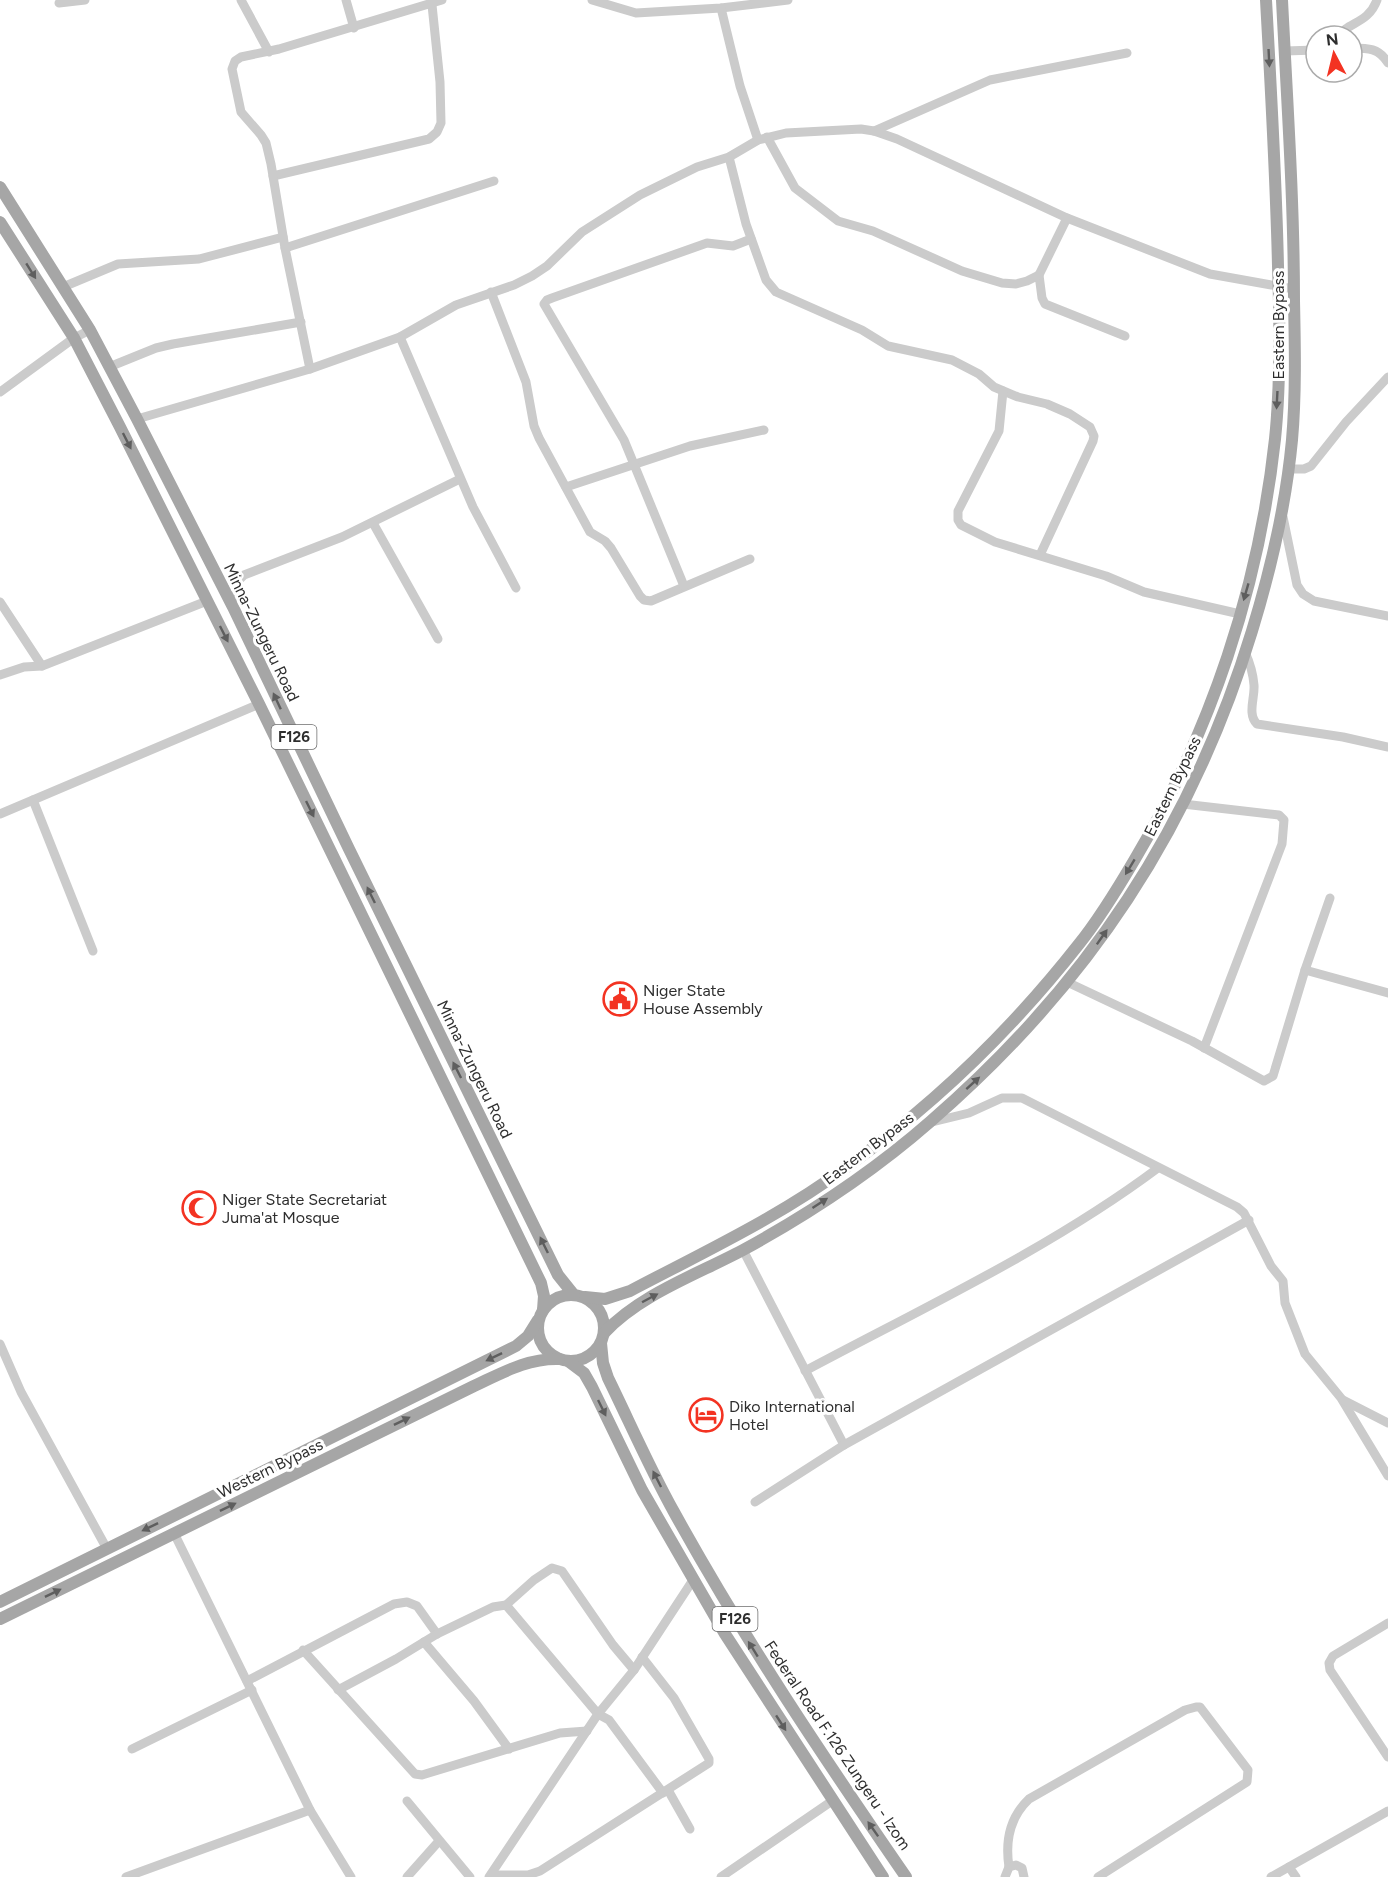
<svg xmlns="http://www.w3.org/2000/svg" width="1388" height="1877" viewBox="0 0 1388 1877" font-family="Figtree,sans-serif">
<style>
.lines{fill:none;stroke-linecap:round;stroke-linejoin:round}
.minor{stroke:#cbcbcb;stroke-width:9}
.major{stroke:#a6a6a6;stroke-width:12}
.oneway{fill:#5e5e5e}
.labels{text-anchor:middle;stroke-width:6;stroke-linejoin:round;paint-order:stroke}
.shield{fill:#fff;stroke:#6d6d6d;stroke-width:1.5}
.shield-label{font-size:15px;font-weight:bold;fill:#2e2e2e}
.street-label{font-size:16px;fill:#2e2e2e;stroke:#fff}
.poi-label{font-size:16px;fill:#2e2e2e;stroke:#fff;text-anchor:start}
</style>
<rect width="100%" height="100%" fill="#fff"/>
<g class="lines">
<g class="minor">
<path d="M241 0 269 52"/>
<path d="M346 0 354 28"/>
<path d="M592 0 636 13 721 8 788 0"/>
<path d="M59 3 85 0"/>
<path d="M721 8 740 86 758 140"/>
<path d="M1341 36C1345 22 1368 25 1377 0"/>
<path d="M1352 48C1368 48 1379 48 1388 63"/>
<path d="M1285 51 1316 50"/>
<path d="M874 131 990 80 1127 53"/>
<path d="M767 137 795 188 838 221 873 231 962 271 1002 283 1016 284 1027 281 1039 275 1042 298 1045 304 1125 336"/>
<path d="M729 157 746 224 766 280 776 292 862 330 888 346 952 360 979 374 994 387 1018 397 1047 404 1070 414 1090 427 1094 436 1093 441 1040 555"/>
<path d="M273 176 429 139 437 132 441 123 440 82 432 5"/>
<path d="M285 248 494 181"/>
<path d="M1039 275 1067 218"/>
<path d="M63 287 118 264 199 259 283 237"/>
<path d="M491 292 526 382 534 426 539 438 590 532 605 541 611 548 640 596 644 600 651 601 750 559"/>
<path d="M400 337 473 507 516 588"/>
<path d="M109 367 156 348 173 344 301 322"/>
<path d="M310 369 285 248 271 164 266 143 261 135 241 112 232 69 235 61 241 57 279 49 442 0"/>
<path d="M1003 391 999 431 958 511V520L961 525 995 542 1106 576 1144 592 1240 614"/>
<path d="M0 392 74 338 90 330"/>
<path d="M137 419 310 369 400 337 456 305 514 285 532 276 547 266 582 232 640 195 697 167 729 157 758 140 786 133 861 129 874 131 897 139 1067 218 1210 274 1294 289"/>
<path d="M1288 469H1304L1311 466 1346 422 1388 377"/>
<path d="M566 487 690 446 764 430"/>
<path d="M1283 517 1297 585 1303 594 1314 601 1388 616"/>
<path d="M373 523 438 639"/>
<path d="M684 586 624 440 544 304 547 300 552 298 707 243 733 246 751 239"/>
<path d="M0 602 42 666"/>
<path d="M233 607 239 580 244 575 342 537 460 479"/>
<path d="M1245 652C1250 663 1253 673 1254 685 1255 698 1247 714 1257 724L1343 737 1388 747"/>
<path d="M0 675 24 667 42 666 207 601"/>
<path d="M33 800 93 951"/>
<path d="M1183 804 1279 815 1284 820 1282 844 1204 1048"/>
<path d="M0 814 259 704"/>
<path d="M1305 970 1388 993"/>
<path d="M1067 982 1192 1041 1264 1081 1273 1076 1305 970 1330 898"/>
<path d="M932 1122 969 1113 1002 1098H1022L1237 1207 1244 1213 1271 1266 1283 1281 1285 1303 1305 1354 1341 1398 1388 1476"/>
<path d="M743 1250 844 1445"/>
<path d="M0 1344 21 1392 107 1549"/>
<path d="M805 1371C923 1308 1051 1248 1158 1168"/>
<path d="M1343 1400 1388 1423"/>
<path d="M755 1502 844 1445 1249 1220"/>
<path d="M174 1533 310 1810 351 1877"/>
<path d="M506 1605 598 1714 609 1720 663 1793"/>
<path d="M1388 1623 1333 1656 1329 1663 1330 1670 1388 1757"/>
<path d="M424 1642 474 1701 509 1749"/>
<path d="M303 1650 415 1774 422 1775 560 1733 587 1731"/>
<path d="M247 1681 394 1604 407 1602 417 1606 437 1634"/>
<path d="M338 1690 396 1659 437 1634 493 1607 506 1605 534 1580 552 1568 562 1571 613 1645 634 1670"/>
<path d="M132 1749 252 1690"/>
<path d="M668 1790 690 1829"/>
<path d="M407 1801 470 1877"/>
<path d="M1009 1867C1005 1841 1010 1817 1029 1799L1185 1710 1196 1707H1200L1248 1770 1247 1782 1098 1877"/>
<path d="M1289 1867 1296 1877"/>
<path d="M491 1875H528L540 1871 709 1763V1759L674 1698 642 1657"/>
<path d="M126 1877 310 1810"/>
<path d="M407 1877 439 1841"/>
<path d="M489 1877 598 1714 634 1670 693 1580"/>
<path d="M721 1877 832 1801"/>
<path d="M1005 1877 1009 1867 1016 1865 1022 1868 1024 1877"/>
<path d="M1271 1877 1388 1811"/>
</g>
<g class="major">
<path d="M0 187 90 330 137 419 233 607 349 849 558 1275 574 1295"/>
<path d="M0 222 74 338 120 427 259 704 541 1283 544 1296 543 1310"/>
<circle cx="571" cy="1328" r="33"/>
<path d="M585 1297 605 1299 630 1291C704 1252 781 1216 848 1166 935 1104 1013 1028 1079 944 1100 918 1118 888 1135 859 1211 731 1259 587 1275 439 1281 382 1280 323 1278 266 1276 177 1271 89 1266 0"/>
<path d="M604 1333C641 1294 696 1275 743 1250 809 1214 874 1171 931 1121 1087 986 1192 828 1252 631 1271 569 1286 504 1292 440 1296 394 1295 347 1294 301 1294 201 1287 100 1282 0"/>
<path d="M601 1343 603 1363 608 1378C630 1423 650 1469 674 1512 744 1639 824 1758 906 1877"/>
<path d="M568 1361 584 1373 592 1387 642 1490 725 1634 883 1877"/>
<path d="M0 1602 516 1346 528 1336 538 1320"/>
<path d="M0 1619 474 1386C502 1373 528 1358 559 1359"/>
</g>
</g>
<defs><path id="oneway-solid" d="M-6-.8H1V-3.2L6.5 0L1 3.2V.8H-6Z" transform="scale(1.5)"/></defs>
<g class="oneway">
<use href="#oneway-solid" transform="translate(1269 58) rotate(87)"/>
<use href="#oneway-solid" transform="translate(31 271) rotate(58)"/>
<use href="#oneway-solid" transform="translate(1277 400) rotate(93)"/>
<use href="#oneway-solid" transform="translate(127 441) rotate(63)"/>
<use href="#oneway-solid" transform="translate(1246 592) rotate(106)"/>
<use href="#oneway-solid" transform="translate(224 634) rotate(63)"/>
<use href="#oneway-solid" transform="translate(277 701) rotate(-115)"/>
<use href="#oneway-solid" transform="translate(310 809) rotate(64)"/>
<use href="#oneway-solid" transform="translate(1130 867) rotate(121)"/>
<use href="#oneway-solid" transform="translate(371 895) rotate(-116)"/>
<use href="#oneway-solid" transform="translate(1102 937) rotate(-55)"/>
<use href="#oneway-solid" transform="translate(457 1070) rotate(-117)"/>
<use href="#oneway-solid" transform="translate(973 1083) rotate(-42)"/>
<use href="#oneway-solid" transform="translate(820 1203) rotate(-33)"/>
<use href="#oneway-solid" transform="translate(544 1245) rotate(-116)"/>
<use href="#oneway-solid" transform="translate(650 1298) rotate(-28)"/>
<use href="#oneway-solid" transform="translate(494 1357) rotate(154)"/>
<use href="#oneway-solid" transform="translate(602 1408) rotate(64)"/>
<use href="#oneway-solid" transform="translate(402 1421) rotate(-26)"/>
<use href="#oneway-solid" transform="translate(657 1479) rotate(-117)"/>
<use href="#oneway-solid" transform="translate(228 1507) rotate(-26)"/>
<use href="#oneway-solid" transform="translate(150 1527) rotate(154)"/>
<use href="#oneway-solid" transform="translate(53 1593) rotate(-26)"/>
<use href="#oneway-solid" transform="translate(753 1649) rotate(-122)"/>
<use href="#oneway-solid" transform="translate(781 1723) rotate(57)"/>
<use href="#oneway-solid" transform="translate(873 1829) rotate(-125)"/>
</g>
<defs>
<symbol id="civic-ring" viewBox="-11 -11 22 22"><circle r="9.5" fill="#fff" stroke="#f33322" stroke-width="1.5"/><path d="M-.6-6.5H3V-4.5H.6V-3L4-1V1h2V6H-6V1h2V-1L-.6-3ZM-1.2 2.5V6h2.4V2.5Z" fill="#f33322"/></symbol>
<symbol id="mosque-ring" viewBox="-11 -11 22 22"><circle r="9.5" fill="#fff" stroke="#f33322" stroke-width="1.5"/><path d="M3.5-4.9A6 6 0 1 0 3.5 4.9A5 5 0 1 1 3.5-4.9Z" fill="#f33322"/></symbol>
<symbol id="hotel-ring" viewBox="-11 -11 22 22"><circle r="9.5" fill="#fff" stroke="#f33322" stroke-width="1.5"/><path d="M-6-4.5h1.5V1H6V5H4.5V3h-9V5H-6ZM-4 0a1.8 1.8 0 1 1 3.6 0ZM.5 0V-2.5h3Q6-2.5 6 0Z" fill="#f33322"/></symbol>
</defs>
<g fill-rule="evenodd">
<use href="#civic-ring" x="601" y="980" width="38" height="38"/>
<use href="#mosque-ring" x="180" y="1189" width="38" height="38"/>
<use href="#hotel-ring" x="687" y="1396" width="38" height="38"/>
</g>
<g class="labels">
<g class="shield">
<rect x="271.5" y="725" width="45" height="24" rx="4.5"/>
<rect x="712.5" y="1607" width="45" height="24" rx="4.5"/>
</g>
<g class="shield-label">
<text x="294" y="742">F126</text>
<text x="735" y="1624">F126</text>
</g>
<g class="street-label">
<text transform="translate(1278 325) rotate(-90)" y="6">Eastern Bypass</text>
<text transform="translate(262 632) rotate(64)" y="6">Minna-Zungeru Road</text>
<text transform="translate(1172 786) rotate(-64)" y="6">Eastern Bypass</text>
<text transform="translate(475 1069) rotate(64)" y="6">Minna-Zungeru Road</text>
<text transform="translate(868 1148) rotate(-37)" y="6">Eastern Bypass</text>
<text transform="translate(270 1468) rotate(-26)" y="6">Western Bypass</text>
<text transform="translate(838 1745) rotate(56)" y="6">Federal Road F.126 Zungeru - Izom</text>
</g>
<g class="poi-label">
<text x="643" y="996">Niger State<tspan x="643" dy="18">House Assembly</tspan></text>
<text x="222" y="1205">Niger State Secretariat<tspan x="222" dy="18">Juma'at Mosque</tspan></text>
<text x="729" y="1412">Diko International<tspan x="729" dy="18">Hotel</tspan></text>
</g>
</g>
<g transform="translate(1334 54) rotate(353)"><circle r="28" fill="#ffffff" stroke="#ababab" stroke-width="1.5"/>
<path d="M0-4.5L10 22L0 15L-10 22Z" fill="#f33322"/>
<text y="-9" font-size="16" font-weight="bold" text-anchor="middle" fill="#2e2e2e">N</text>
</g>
</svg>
